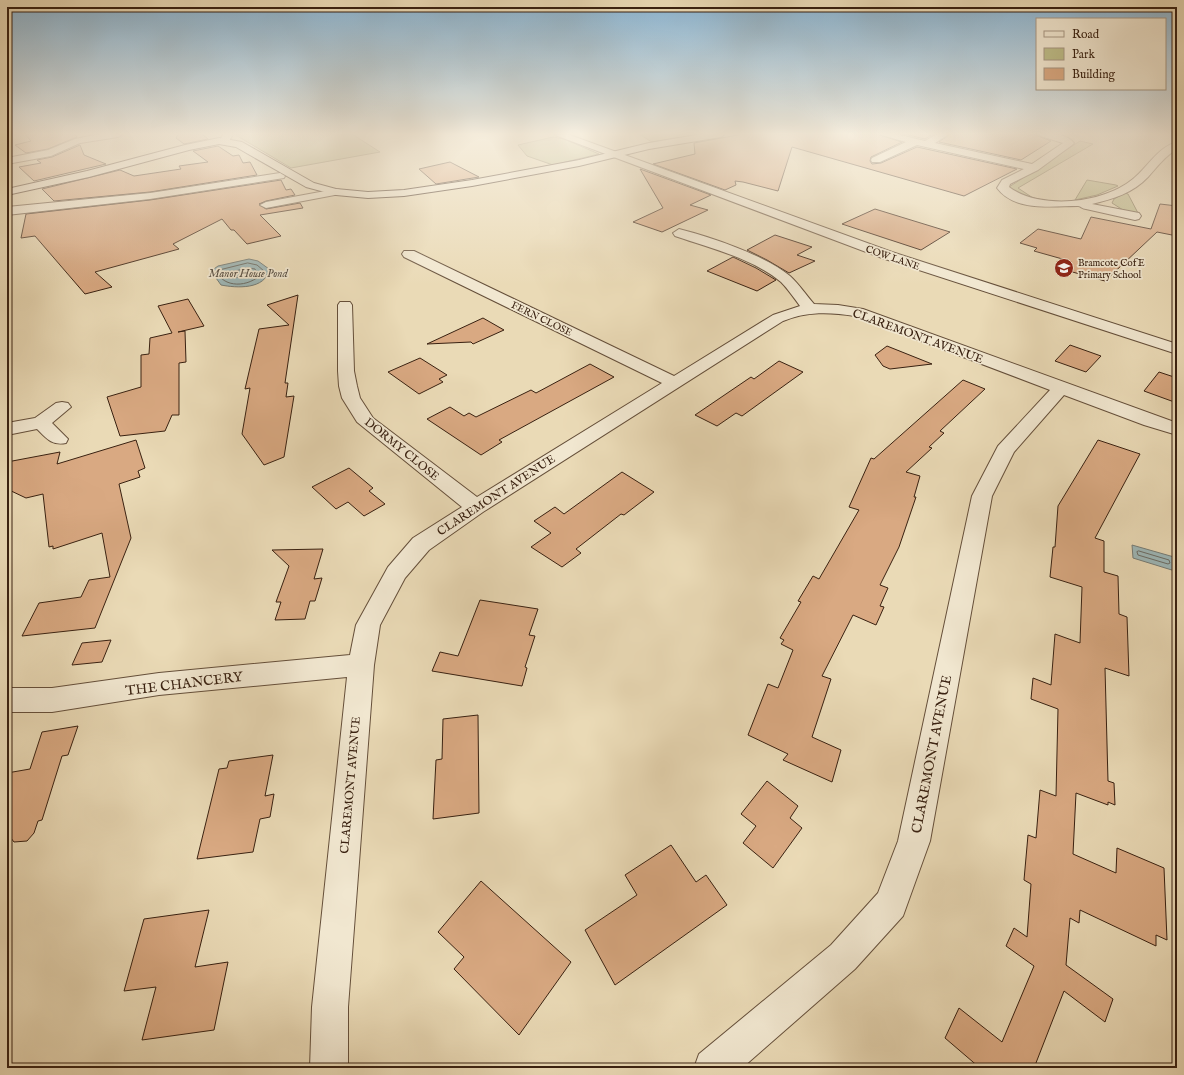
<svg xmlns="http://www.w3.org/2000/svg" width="1184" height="1075" viewBox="0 0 1184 1075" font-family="'IM FELL English',serif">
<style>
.green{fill:#bdbd89;stroke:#7b6f4d}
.water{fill:#9db8b9;stroke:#757c76}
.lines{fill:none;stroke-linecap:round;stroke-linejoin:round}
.shore{stroke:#6b6c65;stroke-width:1}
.building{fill:#d9a982;stroke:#392111}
.street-casing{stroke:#654f3a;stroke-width:2}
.secondary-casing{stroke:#392111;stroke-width:2}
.street{fill:#f1e7d0;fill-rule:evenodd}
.secondary{fill:#f1e7d0;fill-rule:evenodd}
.labels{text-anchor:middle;stroke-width:3.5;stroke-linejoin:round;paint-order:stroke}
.far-street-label{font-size:10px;fill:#392111;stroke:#f1e7d0}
.far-poi-label{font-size:10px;fill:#392111;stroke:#f1e7d0;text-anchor:start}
.far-water-label{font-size:11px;font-style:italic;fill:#574e43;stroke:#f1e7d0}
.street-label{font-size:12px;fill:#392111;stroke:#f1e7d0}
.near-street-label{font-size:14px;fill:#392111;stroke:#f1e7d0}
</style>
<rect width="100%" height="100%" fill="#eadab6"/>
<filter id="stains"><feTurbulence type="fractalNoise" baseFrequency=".005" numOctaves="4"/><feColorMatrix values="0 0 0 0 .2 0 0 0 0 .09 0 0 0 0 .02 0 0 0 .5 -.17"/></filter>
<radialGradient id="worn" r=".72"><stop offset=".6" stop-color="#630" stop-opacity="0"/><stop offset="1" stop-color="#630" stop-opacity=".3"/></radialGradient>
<g class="green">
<path d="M234 134H352L380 152 291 168Z"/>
<path d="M639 134H701L652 142Z"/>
<path d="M553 137 564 139 599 154 553 165 527 156 518 145Z"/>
<path d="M1080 141 1093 144 1018 188 1033 198 1053 202 1022 196 1009 187Z"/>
<path d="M1087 180 1116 185 1118 186 1097 195 1075 200Z"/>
<path d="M1125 193 1128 194 1138 213 1123 210 1112 203 1114 199Z"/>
</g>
<g class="water">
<path d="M249 259 258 261 269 269C266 290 236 288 221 285L211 271 218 266Z"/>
<path d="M1132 545 1174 557 1175 571 1133 558Z"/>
</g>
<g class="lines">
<g class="shore">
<path d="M248 263 257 265 264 271C253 286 227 290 217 273L220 270Z"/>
<path d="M248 268 255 269 257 273 242 278 226 276 228 273Z"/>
<path d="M1139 551 1169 560 1170 563 1168 564 1138 555 1137 552Z"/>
</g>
</g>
<g class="building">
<path d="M25 134H75L77 137 48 149 26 153 15 145 31 141Z"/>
<path d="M178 134H202L208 139 184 144 176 138Z"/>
<path d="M743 134H877L902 142 871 157 870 161 872 164 881 163 917 147 1017 169 964 196 792 147 778 191 743 182 735 181 736 185 725 190 653 164 695 154 694 143Z"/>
<path d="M904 134H933L925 139Z"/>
<path d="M950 134H1033L1051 141 1021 160 939 142Z"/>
<path d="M80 145 84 155 106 164 34 181 19 167 41 163 37 160 52 157Z"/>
<path d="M218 146 233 156 239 155 243 163 250 162 257 175 150 192 54 201 42 189 120 170 134 176 181 169 179 166 208 162 193 151Z"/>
<path d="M450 162 479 177 436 184 419 169Z"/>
<path d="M640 169 711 195 690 205 708 210 662 232 633 222 663 208Z"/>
<path d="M281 180 286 190 291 189 295 195 266 201 259 204 266 209 300 203 303 208 260 215 281 236 247 244 234 230H231L222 219 173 244 179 249 95 272 112 287 85 294 35 236 21 238 26 214 150 200Z"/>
<path d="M1160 204 1177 206V236L1157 232 1105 281 1058 268 1066 260 1034 251 1037 248 1020 243 1038 229 1081 239 1091 217 1151 229Z"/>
<path d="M875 209 950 232 921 250 842 224Z"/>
<path d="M775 235 812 247 797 255 815 261 789 273 767 260 747 250Z"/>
<path d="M733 257 756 268 776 280 757 291 707 271Z"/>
<path d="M298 295 285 383H288L286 397 294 396 284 457 264 465 242 434 250 388 245 389 259 329 289 325 267 305Z"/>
<path d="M188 299 204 326 178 332 185 331 186 362 179 363V415H172L165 431 120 436 107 397 141 387V355L149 354 150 338 172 333 158 306Z"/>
<path d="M483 318 504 330 473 344 471 342 427 344Z"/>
<path d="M1070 345 1101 356 1086 372 1055 361Z"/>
<path d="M887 346 932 364 890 369 883 366 875 355Z"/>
<path d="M420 358 447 375 439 379 443 382 419 394 388 372Z"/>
<path d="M779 361 803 372 742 416 736 413 717 426 695 415 751 377 754 379Z"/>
<path d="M590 364 614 377 499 440 502 442 481 455 427 419 450 407 464 416 469 413 476 417 531 390 536 393Z"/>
<path d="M1159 372 1177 378V403L1144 391Z"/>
<path d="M963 380 985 389 940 431 944 433 929 447 932 448 906 472 920 476 914 497H916L899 547 880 585 888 588 880 606 884 607 876 625 853 615 822 676 831 679 812 737 841 750 832 782 783 760 788 754 748 735 768 684 778 688 793 650 781 644 784 640 780 638 801 602 798 601 813 576 819 579 859 510 849 507 871 458 874 459Z"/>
<path d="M136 440 145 468 138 471 140 477 119 484 131 538 95 628 22 636 39 603 81 597 89 580 110 577 102 533 53 549V546L49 547 43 494 26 498 7 489V462L60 452 57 464Z"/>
<path d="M1098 440 1140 454 1095 538 1104 541V572L1118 576 1119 614 1127 617 1129 676 1105 668 1108 781 1114 783 1115 805 1108 802V805L1076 793 1073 854 1116 873 1117 848 1164 868 1167 940 1156 935V946L1080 910 1079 923 1070 918 1066 965 1113 999 1105 1022 1064 991 1034 1068H980L945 1038 959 1008 1002 1042 1034 966 1006 946 1014 928 1027 937 1031 884 1024 880 1028 835 1036 838 1040 790 1056 796 1058 709 1031 699 1033 678 1051 685 1055 634 1080 643 1082 587 1050 577 1053 547H1055L1058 506Z"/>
<path d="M349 468 373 488 369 491 385 504 364 516 348 502 336 509 312 487Z"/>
<path d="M622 472 654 492 624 515 621 514 576 549 581 553 562 567 531 547 551 533 534 521 555 507 564 514Z"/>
<path d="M323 549 314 579 322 578 315 601H310L305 619 275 620 281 602H276L289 566 272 550Z"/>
<path d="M480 600 538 609 529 635 535 636 525 667 527 668 522 686 432 671 440 652 458 656Z"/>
<path d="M111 640 102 662 72 665 82 643Z"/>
<path d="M478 715 479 813 433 819 436 760 442 759 443 719Z"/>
<path d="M78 726 68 755 62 756 42 820 38 821 34 833 27 841 14 842 7 833V773L30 769 42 732Z"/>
<path d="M273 755 265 796 274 794 270 817 260 819 253 852 197 859 219 769 227 768 229 761Z"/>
<path d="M767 781 798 806 790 818 802 828 773 868 743 843 756 826 741 814Z"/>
<path d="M671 845 696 882 706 875 727 905 615 985 585 930 637 895 625 875Z"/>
<path d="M481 881 571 962 519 1035 454 969 464 957 438 932Z"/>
<path d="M209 910 195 967 228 962 214 1030 142 1040 156 987 124 991 144 919Z"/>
</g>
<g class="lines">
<defs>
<g id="street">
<path d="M100 134H122L118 137 80 143 51 156 7 164V158L48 150 75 139Z"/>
<path d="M223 134H233L228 143 225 144 220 141Z"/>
<path d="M567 134 892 252 1177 344V354L882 258 555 135Z"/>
<path d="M878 134H896L925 141 937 134H949L935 143 1032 164 1063 143 1034 134C1046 134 1065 132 1074 143L1072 145 1038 170 1010 184 1009 187C1040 210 1103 204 1133 179 1147 168 1158 147 1177 142V149C1165 156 1157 167 1148 177 1133 193 1113 199 1092 204L1139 213 1141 216 1139 219 1135 220 1086 209C1082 209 1081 206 1078 206 1052 206 1015 212 997 188L1002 180 1024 169 917 145 880 162H872L871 160 872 158 906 142Z"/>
<path d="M280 173 285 176 284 178 150 199 7 215V207L150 193Z"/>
<path d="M336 189 340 190 342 192 340 194 266 208 260 205 266 202Z"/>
<path d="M679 229C711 237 764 255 790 276 799 284 806 295 814 304L838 305 863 309 1177 423V435L1144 425 1064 395 1014 452 992 496 930 841 903 916 855 969 742 1068H694L699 1054 831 945 878 893 898 841 972 496 998 446 1050 390 855 316C830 312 807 311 783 321L483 512 429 550 405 578 380 625 374 665 348 1007V1068H310L312 1007 347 677 159 695 52 712H7V688H52L159 673 350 655 356 625 388 567 413 538 462 507 357 422 342 398 339 386 338 371V305L340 302H350L352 305 354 371 357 386 360 398 373 418 477 497 662 383 404 257 402 254 404 251H414L674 376 773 315 800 306C794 298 788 289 781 282 752 258 710 248 675 236L673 233Z"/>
<path d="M62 402 68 403 71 407 52 423 68 439 66 443C52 446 46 438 37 429L7 435V423L35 418 56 403Z"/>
</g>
<path id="secondary" d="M702 134H725L721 137 649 149 579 166 472 186 404 196 368 198 336 195 306 187 236 147 219 144 189 150 89 177 7 195V189L87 171 185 145 219 138 242 142 314 183 336 189 368 192 404 190 472 180 579 160 649 143Z"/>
</defs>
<use href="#street" class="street-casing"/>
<use href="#secondary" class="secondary-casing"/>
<use href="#street" class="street"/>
<use href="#secondary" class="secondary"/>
</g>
<linearGradient id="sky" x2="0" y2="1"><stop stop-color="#8ab6d5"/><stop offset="0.47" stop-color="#f6eede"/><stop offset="1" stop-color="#f6eede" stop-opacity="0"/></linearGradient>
<rect width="1184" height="285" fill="url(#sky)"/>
<defs>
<symbol id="school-disc" viewBox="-11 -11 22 22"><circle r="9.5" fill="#8f2418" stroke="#f1e7d0"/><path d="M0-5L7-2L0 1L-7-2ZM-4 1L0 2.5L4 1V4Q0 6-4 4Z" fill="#fff"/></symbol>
</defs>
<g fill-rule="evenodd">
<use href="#school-disc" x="1053" y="257" width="22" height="22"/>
</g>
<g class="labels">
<g class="far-street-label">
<text transform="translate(893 257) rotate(19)" y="4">COW LANE</text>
<text transform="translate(542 318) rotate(26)" y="4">FERN CLOSE</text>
</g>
<g class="far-poi-label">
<text x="1078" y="266">Bramcote CofE<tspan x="1078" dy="12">Primary School</tspan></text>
</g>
<g class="far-water-label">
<text x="248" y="277">Manor House Pond</text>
</g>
<g class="street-label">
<text transform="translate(918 336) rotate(20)" y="4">CLAREMONT AVENUE</text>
<text transform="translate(402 449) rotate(39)" y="4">DORMY CLOSE</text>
<text transform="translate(496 495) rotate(-33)" y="4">CLAREMONT AVENUE</text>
<text transform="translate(350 785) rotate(-85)" y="4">CLAREMONT AVENUE</text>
</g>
<g class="near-street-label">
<text transform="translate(184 683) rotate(-7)" y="5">THE CHANCERY</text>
<text transform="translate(931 754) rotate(-79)" y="5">CLAREMONT AVENUE</text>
</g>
</g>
<rect width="1184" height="1075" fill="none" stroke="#eadab6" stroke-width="24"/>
<rect x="8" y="8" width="1168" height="1059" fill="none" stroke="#392111" stroke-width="2"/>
<rect x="12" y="12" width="1160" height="1051" fill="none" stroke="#392111"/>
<rect x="1036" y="18" width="130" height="72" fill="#f1e7d0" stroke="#a79884"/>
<rect x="1044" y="31" width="20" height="6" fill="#f1e7d0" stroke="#a79884"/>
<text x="1072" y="38" font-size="12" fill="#392111">Road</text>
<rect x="1044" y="48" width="20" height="12" fill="#bdbd89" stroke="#a79884"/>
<text x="1072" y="58" font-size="12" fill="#392111">Park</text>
<rect x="1044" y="68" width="20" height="12" fill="#d9a982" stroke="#a79884"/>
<text x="1072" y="78" font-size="12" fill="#392111">Building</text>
<rect width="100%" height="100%" filter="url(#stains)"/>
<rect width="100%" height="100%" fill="url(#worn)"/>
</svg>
